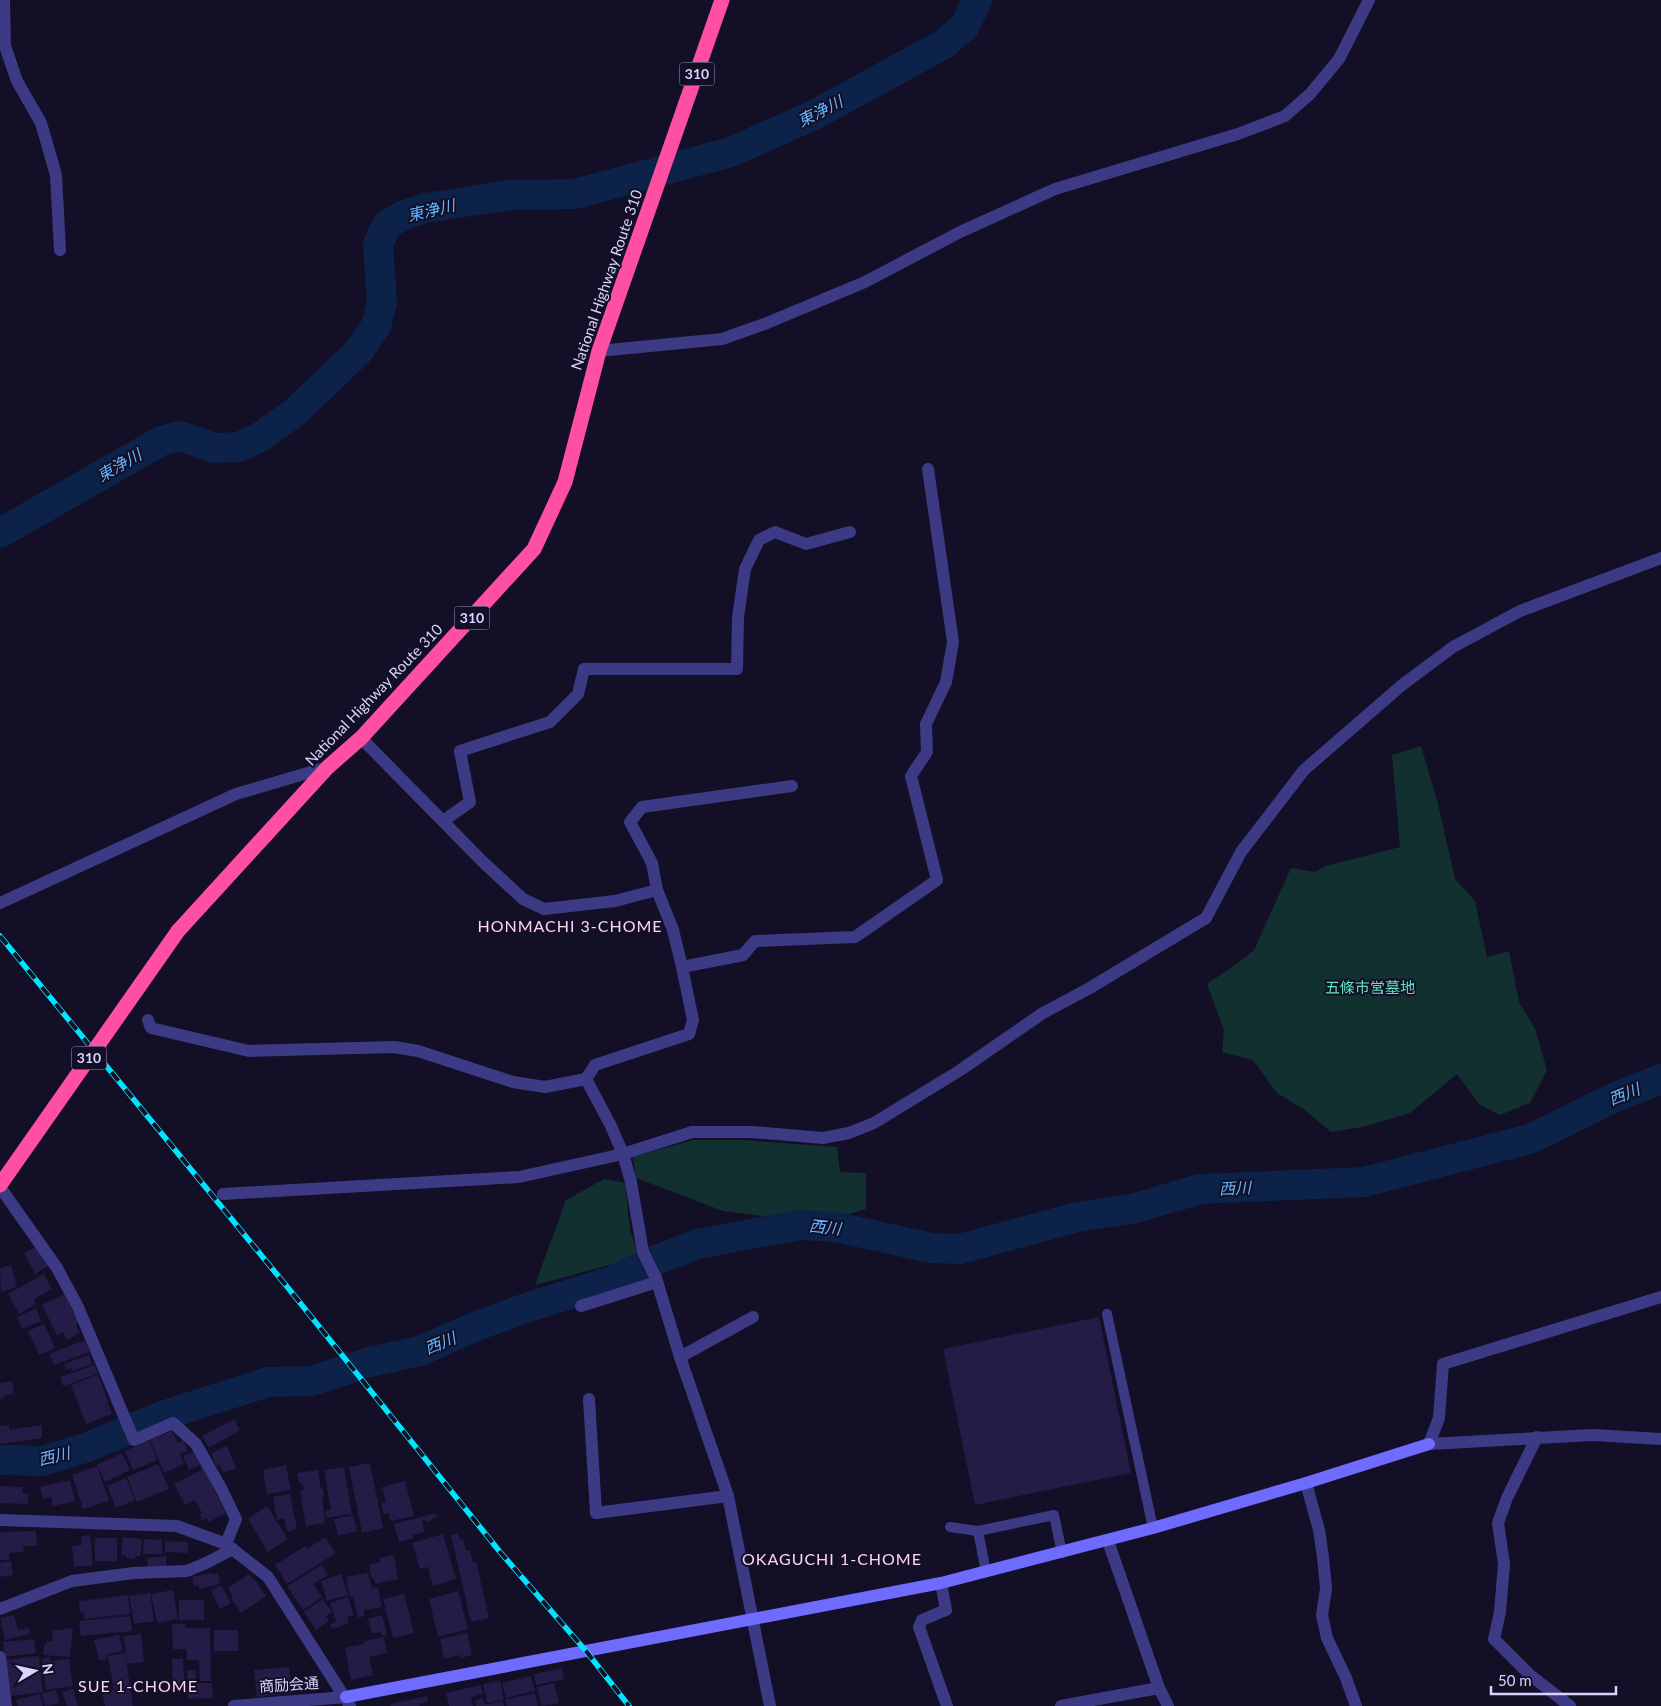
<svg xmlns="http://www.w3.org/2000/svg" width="1661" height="1706" viewBox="0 0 1661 1706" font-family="Lato,'Noto Sans JP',sans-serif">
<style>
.green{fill:#12302f}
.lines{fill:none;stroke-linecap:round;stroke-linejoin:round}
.river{stroke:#0c2248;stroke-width:30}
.building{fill:#241b47}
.lane{stroke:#3d3a85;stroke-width:10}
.street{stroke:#3d3a85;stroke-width:12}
.secondary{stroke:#6f6bff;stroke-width:12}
.highway{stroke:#ff4fa3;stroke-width:15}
.rail-casing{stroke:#00e5ff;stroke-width:5.5}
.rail{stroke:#130f26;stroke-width:4;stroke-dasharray:11;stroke-linecap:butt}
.highway-bridge{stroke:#ff4fa3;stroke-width:15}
.labels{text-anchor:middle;stroke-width:4;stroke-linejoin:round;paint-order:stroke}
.shield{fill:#130f26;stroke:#9e99be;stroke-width:1}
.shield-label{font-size:14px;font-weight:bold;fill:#d9d4ff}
.street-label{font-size:15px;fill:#d9d4ff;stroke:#130f26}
.park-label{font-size:15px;fill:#5fe0c0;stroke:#130f26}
.water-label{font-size:16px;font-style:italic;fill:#62b6ff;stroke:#130f26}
.neighbourhood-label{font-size:16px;letter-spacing:1px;fill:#ffd6f0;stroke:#130f26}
</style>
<rect width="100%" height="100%" fill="#130f26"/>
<g class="green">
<path d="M1421 746 1437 800 1455 879 1475 901 1487 957 1509 951 1519 1002 1535 1029 1547 1070 1530 1103 1500 1115 1479 1104 1457 1074 1410 1113 1363 1127 1331 1132 1306 1111 1277 1093 1253 1060 1222 1052 1224 1030 1207 984 1238 963 1254 950 1291 868 1315 872 1326 866 1400 847 1392 755Z"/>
<path d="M694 1140H741L837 1147 840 1172 866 1173V1209L842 1216 794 1220 723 1211 636 1178 633 1157Z"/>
<path d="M604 1179 625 1183 630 1230 639 1257 535 1285 566 1200Z"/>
</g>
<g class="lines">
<g class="river">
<path d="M0 533 161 441 180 436 214 448 239 447 260 437 294 413 358 352 376 326 382 303 378 244 387 225 402 216 425 208 510 195 575 194 731 152 816 114 944 44 965 26 977 0"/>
<path d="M0 1460 42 1461 85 1448 162 1416 268 1382 312 1381 370 1362 420 1351 479 1325 529 1307 615 1280 649 1263 698 1244 799 1225 836 1227 931 1248 960 1249 1077 1217 1132 1209 1200 1189 1364 1182 1530 1139 1611 1099 1661 1079"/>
</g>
</g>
<g class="building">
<path d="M37 1246 48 1266 35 1274 24 1253Z"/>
<path d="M11 1265 17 1287 1 1292 0 1268Z"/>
<path d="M44 1274 52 1289 34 1299 36 1304 19 1314 8 1294Z"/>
<path d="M64 1294 79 1323 76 1325 80 1333 67 1340 63 1332 57 1335 42 1305Z"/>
<path d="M36 1308 41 1321 22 1329 17 1317Z"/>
<path d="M1099 1317 1131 1473 975 1505 943 1349Z"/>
<path d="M44 1324 55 1348 39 1355 28 1331Z"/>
<path d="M85 1340 90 1352 54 1365 49 1354Z"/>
<path d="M89 1355 92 1364 72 1371 71 1368 66 1370 64 1364Z"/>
<path d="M95 1365 98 1374 63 1386 60 1377Z"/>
<path d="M98 1375 109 1404 101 1408 109 1405 112 1414 86 1424 71 1385Z"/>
<path d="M12 1381 14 1394 3 1396 4 1399 0 1400V1383Z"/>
<path d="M234 1419 240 1430 209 1448 202 1436Z"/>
<path d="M9 1425V1430L42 1425V1438L0 1444V1426Z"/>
<path d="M172 1431 178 1443 183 1440 188 1451 180 1454 184 1464 164 1473 150 1440Z"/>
<path d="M149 1440 157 1460 133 1470 125 1451Z"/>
<path d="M227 1446 236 1468 223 1473 219 1464 216 1466 211 1453Z"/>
<path d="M194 1451 201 1464 189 1470 183 1456Z"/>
<path d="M122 1453 130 1470 105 1482 97 1465Z"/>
<path d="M370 1463 383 1528 362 1533 349 1467Z"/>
<path d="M158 1464 169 1489 137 1502 127 1477Z"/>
<path d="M286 1465 291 1490 267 1494 263 1470Z"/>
<path d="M97 1466 109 1501 83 1509 72 1475Z"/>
<path d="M203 1466 226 1513 209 1522 207 1518 202 1520 199 1514 202 1513 195 1500 185 1505 174 1484 201 1470 200 1467Z"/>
<path d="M344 1467 352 1514 326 1518 325 1511 331 1510 324 1470Z"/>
<path d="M318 1470 321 1489H323L324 1497H322L325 1523 306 1526 300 1490H304L302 1483H299L297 1473Z"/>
<path d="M126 1478 135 1500 116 1508 107 1486Z"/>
<path d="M70 1480 75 1501 53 1506 51 1497 43 1499 40 1487Z"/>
<path d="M405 1481 414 1516 390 1521 389 1513 384 1514 381 1503 386 1502 382 1487Z"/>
<path d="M0 1486 23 1487 22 1493 28 1494V1504L0 1503Z"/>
<path d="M290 1494 297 1529 287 1532 284 1518 277 1520 273 1497Z"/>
<path d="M267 1506 288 1539 268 1552 248 1519Z"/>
<path d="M436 1513 437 1517 432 1518 433 1520 427 1522 426 1520 422 1521 425 1532 413 1535 414 1538 399 1542 394 1524Z"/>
<path d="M353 1515 357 1531 338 1536 334 1519Z"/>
<path d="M36 1531 37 1546H23L24 1552 9 1553V1560H0V1532Z"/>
<path d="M458 1533 460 1540 463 1539 466 1551 470 1550 473 1562 476 1561 489 1618 471 1622 451 1535Z"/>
<path d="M443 1534 456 1579 433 1586 428 1567 420 1569 412 1543Z"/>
<path d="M90 1535 93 1565 74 1567 72 1546 82 1545 81 1536Z"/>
<path d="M123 1537 142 1539 140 1556H135V1559L126 1558V1556L121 1555Z"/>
<path d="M325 1537 336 1553 287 1584 275 1565 305 1546 307 1549Z"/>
<rect x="95" y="1538" width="22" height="23"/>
<path d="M144 1539 162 1540V1554H143Z"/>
<path d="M165 1541 188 1542V1553L165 1552Z"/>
<path d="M394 1555 398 1579 375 1584 374 1578 372 1579 369 1565 380 1562 379 1558Z"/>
<path d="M166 1556 167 1569 148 1571 147 1558Z"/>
<path d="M11 1561 13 1575 0 1577V1563Z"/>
<path d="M322 1565 328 1575 313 1584 322 1597 303 1610 287 1586Z"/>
<path d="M212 1573V1575L218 1573 220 1584 199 1589 198 1585 194 1586 192 1577Z"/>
<path d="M368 1573 372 1589 378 1587 382 1607 364 1610V1616L358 1618 353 1596 350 1597 346 1577Z"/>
<path d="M249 1574 254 1581 255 1580 266 1596 241 1613 231 1598 233 1596 228 1588Z"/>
<path d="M341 1574 348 1595 327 1601 321 1581Z"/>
<path d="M221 1585 231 1603 220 1609 211 1591Z"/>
<path d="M173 1590 178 1619 157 1623 151 1594Z"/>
<path d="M458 1591 468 1629 438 1637 429 1599Z"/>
<path d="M150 1593 154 1621 134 1624 129 1596Z"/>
<path d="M404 1594 414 1633 393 1638 383 1599Z"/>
<path d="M128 1595 130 1614 84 1619 83 1611 80 1612 79 1601Z"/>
<path d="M348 1597 354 1615 347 1617 349 1623 332 1629 330 1624 336 1622 330 1603Z"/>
<path d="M323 1599 332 1612 326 1616 329 1621 316 1630 304 1612Z"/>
<rect x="179" y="1600" width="25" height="20"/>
<path d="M14 1615 18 1630 29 1628 30 1634 5 1640 0 1618Z"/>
<path d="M382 1615 387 1635 382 1636 380 1632 372 1634 368 1619Z"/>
<path d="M130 1616 132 1631 81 1636 79 1621Z"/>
<path d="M172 1624H185V1628H210L211 1681H200L199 1660H187V1649H173Z"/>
<path d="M63 1628 73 1629 70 1657 43 1655 44 1644H47V1641L52 1642 53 1630H63Z"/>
<rect x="214" y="1630" width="24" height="21"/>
<path d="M467 1633 472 1655 461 1658 460 1655 444 1659 440 1639Z"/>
<path d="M141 1634 144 1662 127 1664 124 1636Z"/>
<path d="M119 1635 123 1651 106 1655 107 1659 99 1660 94 1640Z"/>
<path d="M384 1637 387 1653 369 1657 373 1675 351 1680 345 1648 364 1644V1641Z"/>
<path d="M34 1639 36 1653 5 1657 3 1642Z"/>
<path d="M125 1653 133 1706H105L102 1692 114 1690 108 1656Z"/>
<path d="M39 1656 43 1692 10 1696 5 1660Z"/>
<path d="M50 1657V1661L69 1659 73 1686 46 1690 42 1659Z"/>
<path d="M172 1659H183L185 1690H173Z"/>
<path d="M289 1667 292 1693 257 1697 254 1670Z"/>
<path d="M562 1668 564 1679 536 1685 534 1674Z"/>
<path d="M187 1670H195L196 1683H212L213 1698 188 1699Z"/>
<path d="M531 1676 535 1691 506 1698 502 1683Z"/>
<path d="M500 1681 504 1700 487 1703 483 1684Z"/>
<path d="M554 1683 559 1703 541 1706 537 1687Z"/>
<path d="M481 1685 483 1694 471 1697 473 1706H449L446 1693Z"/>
<path d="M73 1689 78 1706H67L62 1692Z"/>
<path d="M56 1690 59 1703 45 1706 42 1693Z"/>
<path d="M535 1693 538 1706H507L505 1700Z"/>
<path d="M40 1694 43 1706H18L16 1700Z"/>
<path d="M427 1696 428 1702 419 1704 420 1706H391L390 1704Z"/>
<path d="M483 1698 485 1705 503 1701 504 1706H476L475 1700Z"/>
</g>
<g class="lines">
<g class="lane">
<path d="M1107 1314 1153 1528"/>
<path d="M950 1527 978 1531"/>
<path d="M986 1572 978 1531 1054 1515 1062 1553"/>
</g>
<g class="street">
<path d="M4 0 5 46 17 81 41 123 56 175 60 250"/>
<path d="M599 351 722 339 767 323 865 282 960 232 1055 189 1238 134 1285 116 1310 94 1339 59 1369 0"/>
<path d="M443 821 470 802 460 751 550 722 578 694 584 669H737L738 617 745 569 759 540 775 532 806 544 850 532"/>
<path d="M657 890 652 863 630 822 642 807 792 786"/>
<path d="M0 903 236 794 328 767"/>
<path d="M682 967 743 955 755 941 855 937 937 880 911 776 927 752 926 724 946 682 953 642 928 469"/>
<path d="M148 1020 151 1028 249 1051 394 1047 418 1051 513 1082 545 1087 586 1079 595 1065 689 1034 693 1020 682 967 673 930 657 890 615 901 544 909 523 899 483 862 361 738"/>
<path d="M586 1079 611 1126 623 1154 631 1182 643 1252 656 1278 680 1357 728 1496 770 1706"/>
<path d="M0 1187 57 1268 78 1307 134 1440 173 1423 196 1444 222 1490 236 1519 226 1544"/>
<path d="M223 1194 519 1177 623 1154 692 1132H752L823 1138 849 1133 874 1123 959 1071 1043 1013 1088 989 1206 918 1241 852 1304 770 1402 685 1453 647 1520 611 1661 558"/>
<path d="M1661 1297 1443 1364 1439 1418 1429 1444 1593 1435 1661 1439"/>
<path d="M581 1306 657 1282"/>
<path d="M680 1357 753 1317"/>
<path d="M589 1399 596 1513 728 1496"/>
<path d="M1537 1437 1507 1498 1498 1523 1504 1564 1500 1612 1494 1639 1530 1675 1570 1706"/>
<path d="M1306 1483 1319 1530 1323 1557 1326 1589 1322 1615 1327 1638 1346 1678 1356 1706"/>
<path d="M0 1520 177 1526 226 1544 268 1577 350 1706"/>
<path d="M1108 1541 1159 1688 1168 1706"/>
<path d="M941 1583 946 1610 922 1620 919 1627 947 1706"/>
<path d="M0 1609 72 1581 134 1573 187 1571 206 1563 233 1549"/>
<path d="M0 1657 6 1706"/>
<path d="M234 1706 346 1697"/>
<path d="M1061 1706 1159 1688"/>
</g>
<path class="secondary" d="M346 1697 941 1583 1153 1528 1306 1483 1429 1444"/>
<path class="highway" d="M178 931 328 767 361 738 534 549 565 482 599 351 722 0"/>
<defs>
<path id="rail" d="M0 936 293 1294 500 1552 586 1651 629 1706"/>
</defs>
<use href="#rail" class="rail-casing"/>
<use href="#rail" class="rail"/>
<path class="highway-bridge" d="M0 1185 178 931"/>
</g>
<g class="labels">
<g class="shield">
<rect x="679.5" y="62.5" width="35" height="23" rx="4"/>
<rect x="454.5" y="606.5" width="35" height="23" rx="4"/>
<rect x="71.5" y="1046.5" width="35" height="23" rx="4"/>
</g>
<g class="shield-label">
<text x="697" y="79">310</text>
<text x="472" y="623">310</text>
<text x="89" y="1063">310</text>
</g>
<g class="street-label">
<text transform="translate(607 280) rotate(-71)" y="5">National Highway Route 310</text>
<text transform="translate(374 695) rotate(-46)" y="5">National Highway Route 310</text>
<text transform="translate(289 1685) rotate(-4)" y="5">商励会通</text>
</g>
<g class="park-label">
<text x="1370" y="993">五條市営墓地</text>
</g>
<g class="water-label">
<text transform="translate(820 111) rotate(-27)" y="6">東浄川</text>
<text transform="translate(431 210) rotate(-13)" y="6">東浄川</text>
<text transform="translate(119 465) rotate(-30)" y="6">東浄川</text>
<text transform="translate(1624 1094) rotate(-22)" y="6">西川</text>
<text transform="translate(1235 1188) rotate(-3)" y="6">西川</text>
<text transform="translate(825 1227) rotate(6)" y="6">西川</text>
<text transform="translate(440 1343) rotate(-22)" y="6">西川</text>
<text transform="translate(54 1456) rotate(-13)" y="6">西川</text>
</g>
<g class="neighbourhood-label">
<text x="570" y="932">HONMACHI 3-CHOME</text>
<text x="832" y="1565">OKAGUCHI 1-CHOME</text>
<text x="138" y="1692">SUE 1-CHOME</text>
</g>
</g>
<g transform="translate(35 1671) rotate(81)" stroke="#130f26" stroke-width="4" paint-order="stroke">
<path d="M0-4L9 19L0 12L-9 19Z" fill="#d9d4ff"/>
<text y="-8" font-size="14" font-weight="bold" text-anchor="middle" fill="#d9d4ff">N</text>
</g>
<path d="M1491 1686v8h125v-8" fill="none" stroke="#d9d4ff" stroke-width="2.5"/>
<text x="1498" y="1686" font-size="15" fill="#d9d4ff" stroke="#130f26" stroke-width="4" paint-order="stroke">50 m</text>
</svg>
